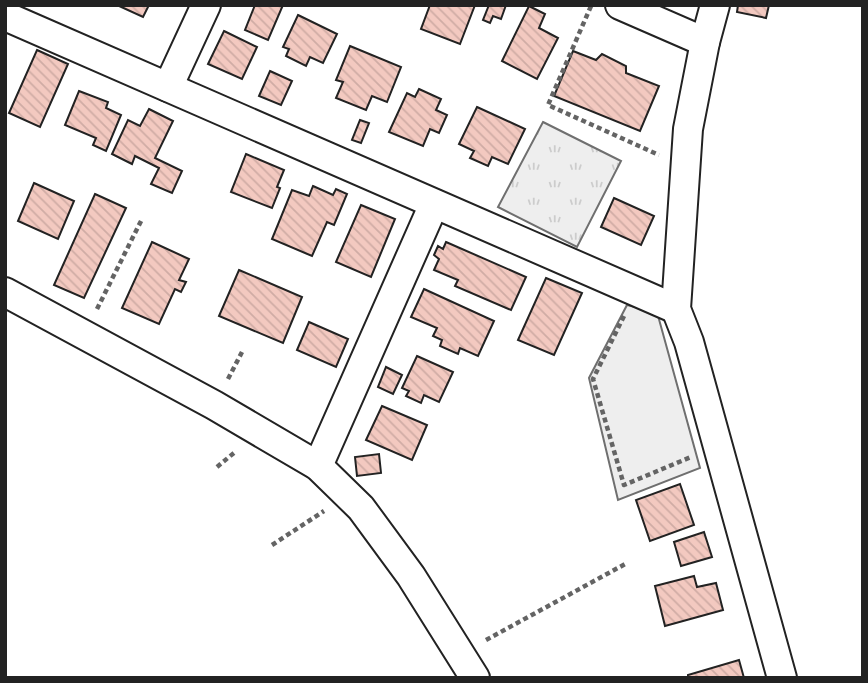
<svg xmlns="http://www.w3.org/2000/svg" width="868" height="683" viewBox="0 0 868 683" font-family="'Noto Sans',sans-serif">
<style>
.grass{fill:url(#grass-tufts);stroke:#6f6f6f;stroke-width:2}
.park{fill:#eee;stroke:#6f6f6f;stroke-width:2}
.building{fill:url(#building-back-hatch);stroke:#222;stroke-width:2}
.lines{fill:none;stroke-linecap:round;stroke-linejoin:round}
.street-casing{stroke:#222;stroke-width:32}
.path{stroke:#646464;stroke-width:4.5;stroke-dasharray:5 3.5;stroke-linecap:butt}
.street{stroke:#fff;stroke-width:28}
</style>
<defs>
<pattern id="grass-tufts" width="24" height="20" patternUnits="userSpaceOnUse" patternTransform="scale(1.75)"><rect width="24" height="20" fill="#eee"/><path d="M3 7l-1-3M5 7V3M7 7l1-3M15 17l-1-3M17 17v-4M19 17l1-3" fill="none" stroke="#ccc"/></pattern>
<pattern id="building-back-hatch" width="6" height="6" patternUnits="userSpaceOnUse" patternTransform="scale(1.75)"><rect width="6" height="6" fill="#f3c9c0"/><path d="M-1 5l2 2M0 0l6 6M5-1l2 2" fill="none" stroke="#d0aca5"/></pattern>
</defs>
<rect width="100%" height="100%" fill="#fff"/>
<path class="grass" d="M543 122 621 161 577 247 498 207Z"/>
<path class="park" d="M627 305 657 312 700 468 618 500 589 378Z"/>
<g class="building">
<path d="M117 5H149L143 17Z"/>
<path d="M255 5H283L268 40 245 30Z"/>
<path d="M430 5H475L460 44 421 29Z"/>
<path d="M489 5H506L501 19 493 16 490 23 483 20Z"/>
<path d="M738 5H769L766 18 737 12Z"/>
<path d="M529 6 545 14 539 28 558 38 537 79 502 61Z"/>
<path d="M298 15 337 34 323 63 310 57 306 66 286 56 289 49 283 47Z"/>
<path d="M224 31 257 47 242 79 208 64Z"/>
<path d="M350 46 401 67 387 102 372 96 366 110 336 98 343 82 336 80Z"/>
<path d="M37 50 68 64 40 127 9 113Z"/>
<path d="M573 51 596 60 602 54 626 66V73L659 86 640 131 554 96Z"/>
<path d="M270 71 292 81 281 105 259 96Z"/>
<path d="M419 89 441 99 436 110 447 115 439 133 430 129 423 146 389 132 407 93 415 97Z"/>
<path d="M79 91 108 102 106 108 121 115 106 151 93 145 96 138 65 125Z"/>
<path d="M477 107 525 129 508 164 492 157 488 166 470 158 474 151 459 144Z"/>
<path d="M149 109 173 121 155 158 182 171 172 193 151 184 159 168 135 156 132 164 112 154 128 120 140 126Z"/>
<path d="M360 120 369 123 361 143 352 140Z"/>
<path d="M246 154 284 170 277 187 280 188 272 208 231 192Z"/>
<path d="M34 183 74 201 58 239 18 221Z"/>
<path d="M313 186 333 195 336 189 347 194 334 225 327 222 312 256 272 239 292 190 309 196Z"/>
<path d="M95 194 126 208 84 298 54 285Z"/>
<path d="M614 198 654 216 641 245 601 227Z"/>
<path d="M361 205 395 219 371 277 336 262Z"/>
<path d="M152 242 189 259 179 280 186 282 181 292 175 289 159 324 122 308Z"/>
<path d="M446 242 526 277 511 310 455 286 458 280 434 270 439 259 434 255 438 246 443 249Z"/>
<path d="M239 270 302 297 283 343 219 316Z"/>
<path d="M546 278 582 293 554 355 518 340Z"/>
<path d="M424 289 494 321 478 356 460 348 458 354 440 346 442 340 433 336 437 328 411 317Z"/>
<path d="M309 322 348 339 336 367 297 350Z"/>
<path d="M417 356 453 372 439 402 424 395 421 403 406 396 409 391 402 388Z"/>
<path d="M386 367 402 375 393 394 378 387Z"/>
<path d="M382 406 427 425 412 460 366 440Z"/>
<path d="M379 454 381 473 357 476 355 457Z"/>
<path d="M680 484 694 525 650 541 636 500Z"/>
<path d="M704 532 712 557 681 566 674 542Z"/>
<path d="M694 576 697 587 716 583 723 610 665 626 655 586Z"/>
<path d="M739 660 744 678H688V675Z"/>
</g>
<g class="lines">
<defs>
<g id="street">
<path d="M620 5 705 42"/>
<path d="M715 5 705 42 688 129 676 309 689 342 782 678"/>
<path d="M5 16 676 309"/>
<path d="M168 87 206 5"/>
<path d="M5 292 214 405 318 466 361 508 411 576 475 678"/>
<path d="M318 466 434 204"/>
</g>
</defs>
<use href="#street" class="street-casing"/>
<g class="path">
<path d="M591 6 548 105 659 155"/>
<path d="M97 309 142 219"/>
<path d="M624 316 593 379 624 485 691 457"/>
<path d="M228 379 242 352"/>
<path d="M217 467 235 452"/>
<path d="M272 545 324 511"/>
<path d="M486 640 627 563"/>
</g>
<use href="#street" class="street"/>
</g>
<rect width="868" height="683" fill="none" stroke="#222222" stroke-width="14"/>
</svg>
